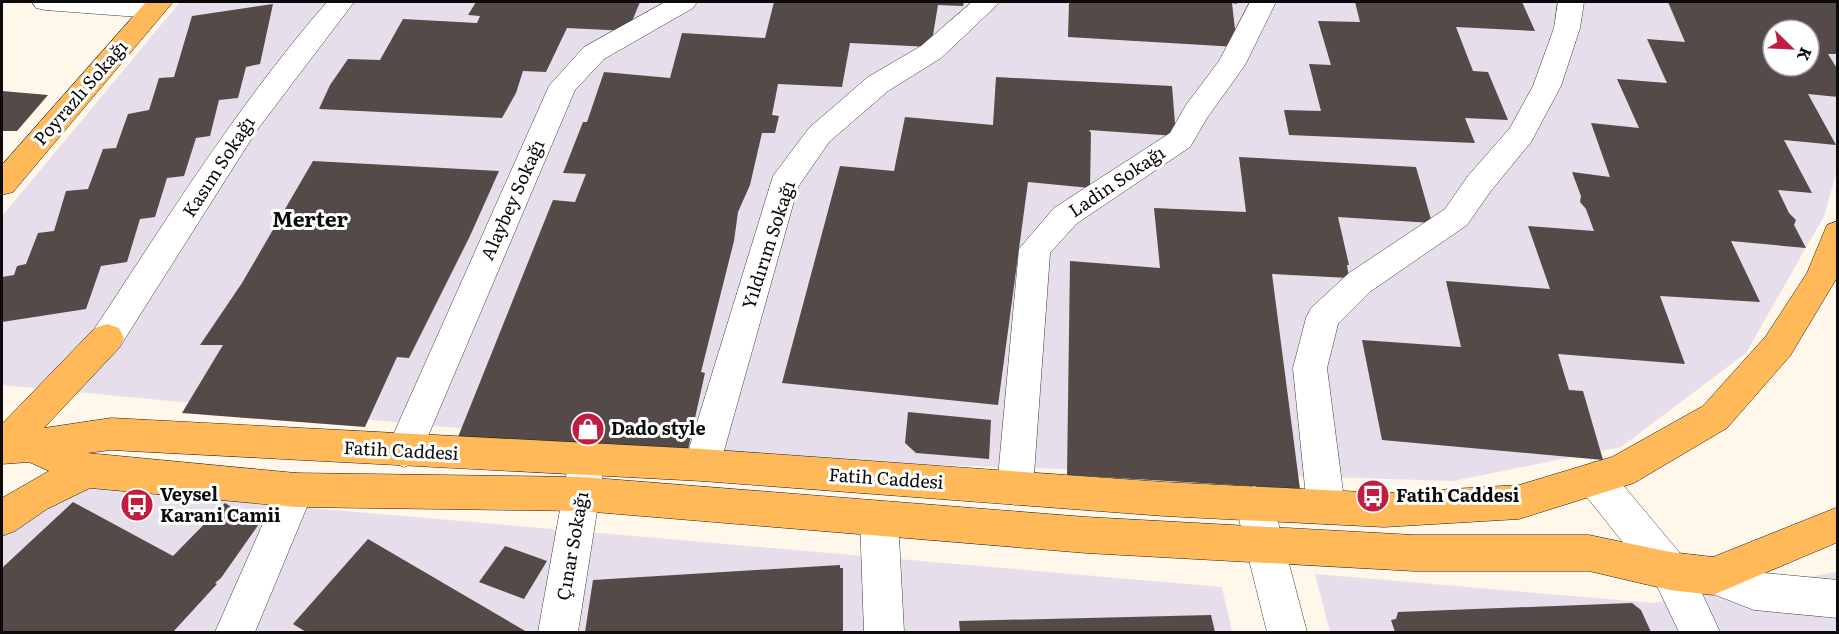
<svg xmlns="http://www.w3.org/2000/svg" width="1839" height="634" viewBox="0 0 1839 634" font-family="Literata,serif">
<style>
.industrial{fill:#e7deeb;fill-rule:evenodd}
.building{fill:#544a47;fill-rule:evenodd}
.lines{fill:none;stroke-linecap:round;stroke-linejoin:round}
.minor-casing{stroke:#3e3e3e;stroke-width:1}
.major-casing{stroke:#1c1c1c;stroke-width:1}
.minor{fill:#fff;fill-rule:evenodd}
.major{fill:#ffb959;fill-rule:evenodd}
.labels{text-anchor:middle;stroke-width:6;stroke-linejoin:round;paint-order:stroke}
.street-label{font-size:18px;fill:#0b0b0b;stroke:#fff}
.poi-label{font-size:18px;font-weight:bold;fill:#0b0b0b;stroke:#fff;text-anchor:start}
.quarter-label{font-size:21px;font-weight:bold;fill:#0b0b0b;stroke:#fff}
</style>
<rect width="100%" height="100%" fill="#fff7e9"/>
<g class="industrial">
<path d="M180 2H1837V170L1824 216 1746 353 1621 447 1453 481 807 461 2 385V216ZM1773 30H1809V66H1773Z"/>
<path d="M79 488 1222 587 1232 632H2V526Z"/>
<path d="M1837 572V632H1330L1315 574 1653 603Z"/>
</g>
<g class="building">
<path d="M476 2H640L628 31 567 28 546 72 523 71 516 93 502 118 319 109 330 85 348 59 380 60 403 19 477 23 480 16 468 15Z"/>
<path d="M774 2H964L963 6 938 5 931 47 850 43 842 87 778 84 772 115 779 116 775 133H762L750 185 738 212 734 241 701 372 705 373 687 454 458 437 553 200 575 202 586 174 563 173 583 122H587L604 72 670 78 682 33 765 38Z"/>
<path d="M1069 2H1237V4L1232 3 1237 47 1068 37Z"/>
<path d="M1355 2H1522L1535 31 1456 27 1473 71 1488 72 1508 120 1465 118 1475 143 1289 135 1284 110 1321 111 1309 64 1331 65 1318 21 1360 22Z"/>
<path d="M1668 2 1838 3V54H1828L1838 70V97L1808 94 1836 145 1784 140 1812 193 1778 190 1789 213 1796 220 1794 225 1806 248 1731 241 1760 302 1660 296 1685 364 1558 354 1569 390 1583 391 1603 460 1382 440 1362 340 1461 347 1446 281 1550 289 1528 226 1594 231 1586 209 1580 202 1581 196 1572 172 1610 177 1591 123 1639 128 1617 79 1667 83 1647 39 1685 42ZM1773 30H1809V66H1773Z"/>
<path d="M273 4 260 64 246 67 238 98 219 100 210 136 196 138 184 176 167 178 155 217 140 219 127 262 101 266 86 309 2 322V277L14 275 17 266 26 264 38 233 54 231 66 191 88 189 103 149 116 148 128 114 149 110 159 78 174 77 192 16Z"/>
<path d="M996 77 1172 86 1176 136 1089 130 1091 133 1090 188 1028 182 998 405 782 383 840 166 894 171 905 117 993 125Z"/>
<path d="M2 91 48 95 17 131H2Z"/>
<path d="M1239 157 1416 167 1432 223 1338 217 1349 265H1347L1349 278 1272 274 1300 489 1067 475 1070 261 1160 268 1154 208 1246 212Z"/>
<path d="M313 161 499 171 470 236 409 358 397 357 365 427 182 413 223 345H200L242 283Z"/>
<path d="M908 412 991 420 989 459 916 453 905 443Z"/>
<path d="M73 502 173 556 225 503 259 524 221 578 215 583 217 584 173 632H2V568Z"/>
<path d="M368 539 527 632H306L293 624Z"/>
<path d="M505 546 547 561 524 599 479 582Z"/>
<path d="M840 565V568H843V632H585L593 580Z"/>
<path d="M1632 603 1641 610 1651 632H1395L1391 620 1396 619 1398 612Z"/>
<path d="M1211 615 1215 632H960L959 621Z"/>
</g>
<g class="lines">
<defs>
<g id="minor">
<path d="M32 2H151L161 4 165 10 161 16 152 18 45 10 36 8Z"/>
<path d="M327 2H354L257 130 119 348 107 352 95 348 90 338 95 328C169 216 239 103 327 2Z"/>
<path d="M665 2H697L693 8 604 59 575 90 417 462 404 467 391 462 386 451 549 86 584 47Z"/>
<path d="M972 2H1000L941 58 888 91 829 142 798 187 720 465 715 477 702 481 689 477 684 465 773 176 809 128 868 77 921 46Z"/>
<path d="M1250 2H1276L1245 65 1207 118 1190 147 1076 224 1050 253 1033 488 1028 500 1015 505 1002 500 997 488 1019 249 1054 208 1170 133 1186 105 1219 61Z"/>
<path d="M1558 2H1584L1580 28 1561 86 1531 142 1490 192 1467 225 1371 291 1338 324 1327 368 1345 507 1339 519 1326 524 1313 519 1307 507 1293 368 1306 318 1311 308 1349 273 1445 209 1468 176 1510 128 1533 86 1554 28Z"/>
<path d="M587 444 600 448 605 460 578 632H538L569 460 574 448Z"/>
<path d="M1595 462 1608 467 1684 558 1697 584 1694 576 1699 563 1713 557 1754 572 1838 580V618L1754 610 1700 589 1720 632H1679L1656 584 1582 491 1577 479 1582 467Z"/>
<path d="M296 473 309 478 314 490 255 632H215L283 478Z"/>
<path d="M1254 486 1267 491 1273 503 1307 632H1267L1235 503 1241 491Z"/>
<path d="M879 501 892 506 898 518 904 632H864L860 518 866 506Z"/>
</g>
<g id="major">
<path d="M146 2H173L13 192 2 195V165Z"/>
<path d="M1838 221V276L1790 356 1727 428 1634 483 1519 519 1384 527 1164 516 702 481 111 450 87 453 296 473 582 477 1086 517 1414 535H1589L1670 552 1713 557 1838 507V542L1713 595 1670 590 1589 571H1414L1086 553 582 511 296 507 90 488 47 509 15 531 2 536V498L49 471 29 462 2 464V424L95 328 107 324 119 328 124 338 119 348 44 428 111 418 702 449 1164 482 1384 493 1519 485 1612 457 1703 406 1766 336 1807 273 1827 225Z"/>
</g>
</defs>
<use href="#minor" class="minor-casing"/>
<use href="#major" class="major-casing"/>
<use href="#minor" class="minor"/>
<use href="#major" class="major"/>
</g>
<defs>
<symbol id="shop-disc" viewBox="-11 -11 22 22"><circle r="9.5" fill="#c11d41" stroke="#fff"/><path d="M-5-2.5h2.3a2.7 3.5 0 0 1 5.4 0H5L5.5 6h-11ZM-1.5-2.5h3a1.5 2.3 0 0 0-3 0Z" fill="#fff"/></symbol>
<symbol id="bus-disc" viewBox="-11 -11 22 22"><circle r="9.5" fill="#c11d41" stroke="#fff"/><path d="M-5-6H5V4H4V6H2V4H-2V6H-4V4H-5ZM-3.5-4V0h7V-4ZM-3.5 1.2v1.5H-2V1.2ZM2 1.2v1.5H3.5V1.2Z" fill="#fff"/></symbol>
</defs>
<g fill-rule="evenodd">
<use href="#shop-disc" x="569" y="410" width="38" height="38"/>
<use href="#bus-disc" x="1354" y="477" width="38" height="38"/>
<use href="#bus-disc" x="118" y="486" width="38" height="38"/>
</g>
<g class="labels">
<g class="street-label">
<text transform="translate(81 93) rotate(-49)" y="6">Poyrazlı Sokağı</text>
<text transform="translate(219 167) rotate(-57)" y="6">Kasım Sokağı</text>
<text transform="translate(1117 182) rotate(-34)" y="6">Ladin Sokağı</text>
<text transform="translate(513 200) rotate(-66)" y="6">Alaybey Sokağı</text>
<text transform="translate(769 245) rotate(-72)" y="6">Yıldırım Sokağı</text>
<text transform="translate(401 451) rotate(3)" y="6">Fatih Caddesi</text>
<text transform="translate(886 479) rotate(4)" y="6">Fatih Caddesi</text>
<text transform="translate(573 546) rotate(-80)" y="6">Çınar Sokağı</text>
</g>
<g class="poi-label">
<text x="611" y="435">Dado style</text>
<text x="160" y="501">Veysel<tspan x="160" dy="21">Karani Camii</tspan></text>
<text x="1396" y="502">Fatih Caddesi</text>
</g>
<g class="quarter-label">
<text x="310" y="227">Merter</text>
</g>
</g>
<rect width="1839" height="634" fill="none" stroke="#0b0b0b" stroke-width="6"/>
<g transform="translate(1791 48) rotate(114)"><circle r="28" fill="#ffffff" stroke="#9d9d9d" stroke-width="1.5"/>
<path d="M0-4.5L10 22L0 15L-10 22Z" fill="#c11d41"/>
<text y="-9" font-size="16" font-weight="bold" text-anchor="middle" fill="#0b0b0b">K</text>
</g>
</svg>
